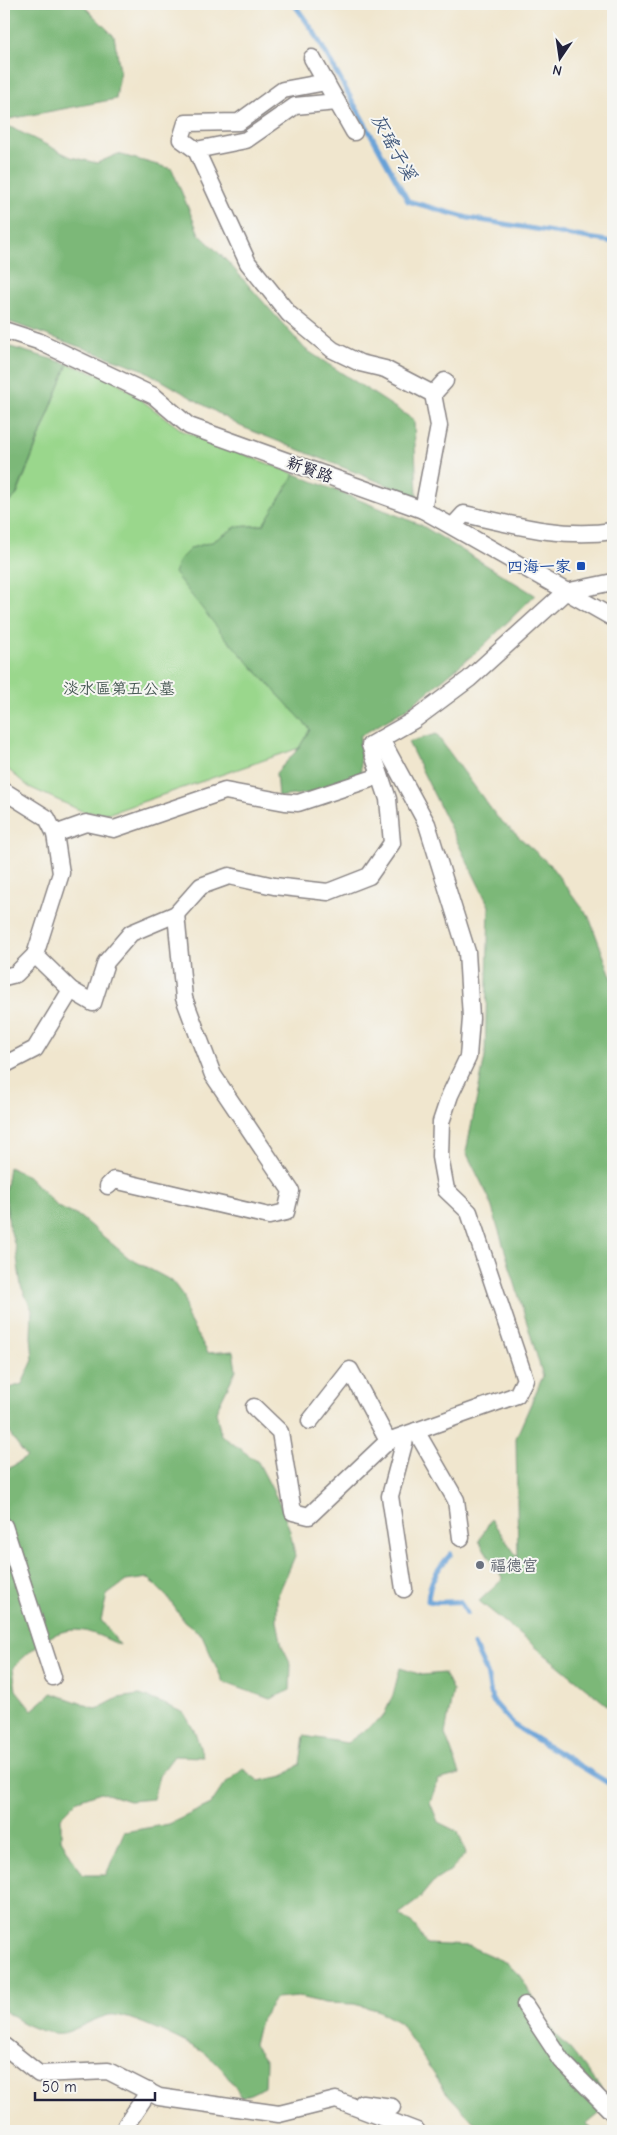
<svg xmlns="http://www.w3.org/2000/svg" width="617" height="2135" viewBox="0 0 617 2135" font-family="'Comic Neue','LXGW WenKai TC',sans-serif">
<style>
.green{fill:#9ad78c;stroke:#5e7c64}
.forest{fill:#7bb878;stroke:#4e6d5a}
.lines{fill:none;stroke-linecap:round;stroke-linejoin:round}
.stream{stroke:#68a1d7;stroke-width:5}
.minor-casing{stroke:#898484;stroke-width:19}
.minor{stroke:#fff;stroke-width:16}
.transit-dot{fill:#1a4fb4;stroke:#f6f6f2;stroke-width:2}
.worship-dot{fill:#6b7280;stroke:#f6f6f2;stroke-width:2}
.labels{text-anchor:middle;stroke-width:4;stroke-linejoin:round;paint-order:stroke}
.street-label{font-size:16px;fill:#22223b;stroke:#f6f6f2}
.transit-label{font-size:16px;fill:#164399;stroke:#f6f6f2;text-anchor:end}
.park-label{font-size:16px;fill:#465853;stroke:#f6f6f2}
.worship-label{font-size:16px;fill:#5b616d;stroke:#f6f6f2;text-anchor:start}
.water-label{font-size:18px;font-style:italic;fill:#3e5579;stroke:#f6f6f2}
</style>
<rect width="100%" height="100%" fill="#f6f6f2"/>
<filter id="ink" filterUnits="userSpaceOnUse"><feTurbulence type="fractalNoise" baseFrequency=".02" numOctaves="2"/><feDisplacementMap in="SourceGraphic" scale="10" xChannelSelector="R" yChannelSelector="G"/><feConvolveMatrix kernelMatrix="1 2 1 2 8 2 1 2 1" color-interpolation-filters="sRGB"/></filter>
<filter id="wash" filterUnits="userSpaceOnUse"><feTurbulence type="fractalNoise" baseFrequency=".0096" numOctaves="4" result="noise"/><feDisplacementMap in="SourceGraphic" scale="20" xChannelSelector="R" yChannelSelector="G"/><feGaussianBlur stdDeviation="1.12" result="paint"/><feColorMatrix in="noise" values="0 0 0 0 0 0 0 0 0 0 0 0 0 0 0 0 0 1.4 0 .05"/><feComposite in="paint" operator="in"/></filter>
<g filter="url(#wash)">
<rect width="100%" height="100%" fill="#f0e6ce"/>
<path class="green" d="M68 364 113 379 183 431 295 474 263 525 236 527 212 542 191 548 224 636 310 729 299 748 110 813 84 812 29 787 4 766V507L17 495Z"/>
<g class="forest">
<path d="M4 4H82L114 36 120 70 116 99 4 120Z"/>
<path d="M4 124 71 157 97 163 118 154 172 169 199 234 227 261 305 349 414 420 417 497 240 426 142 369 4 320Z"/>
<path d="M4 345 68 364 16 496 4 507Z"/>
<path d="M295 474 421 525 535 595 481 648 408 708 360 736 361 777 346 789 278 797 276 773 299 748 310 729 224 636 174 573 179 560 191 548 212 542 236 527 263 525Z"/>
<path d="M436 734 497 817 550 865 589 917 613 981V1710L479 1601 503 1579 479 1541 491 1519 518 1558 516 1438 543 1376 489 1198 466 1152 485 1057 489 906 408 742Z"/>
<path d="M9 1167 28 1176 58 1207 80 1217 129 1258 172 1281 184 1297 187 1316 208 1353 233 1351 236 1370 216 1411 221 1435 258 1462 282 1508 290 1531 295 1556 277 1597V1621L282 1646 291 1664 290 1690 270 1699 223 1682 202 1635 184 1621 168 1598 148 1578 126 1581 107 1595 101 1620 120 1645C106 1639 90 1630 75 1630 50 1630 29 1652 13 1668L16 1690 32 1710 52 1693 97 1709 118 1698 140 1695 162 1703 184 1713 195 1732 203 1757 174 1756 159 1776 153 1799 129 1801 101 1792 78 1800 61 1817V1839L82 1875H106L124 1832 169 1824 211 1804 223 1786 243 1769 259 1781 284 1776 300 1764 304 1736 347 1743 383 1717 393 1695 400 1668 422 1675 444 1673 453 1691 445 1734 460 1774 438 1780 430 1802 438 1822 458 1832 466 1853 451 1870 433 1882 418 1900 399 1914 415 1926 426 1944 469 1946 507 1963 520 1976 555 2035 570 2049 601 2088 604 2110 587 2124 594 2131H482L446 2092 400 2023 377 2010 354 2004 325 2003 299 1997 275 1999 260 2020 254 2045 266 2061 265 2087 242 2098C233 2083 222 2066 208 2056 195 2045 125 2012 110 2015 95 2018 81 2027 67 2032 50 2038 16 2022 4 2010V1474L8 1469 27 1457C5 1431 4 1424 4 1390L22 1384 33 1360 31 1336 32 1310 21 1286 16 1250 9 1225 5 1192Z"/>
</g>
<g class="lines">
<g class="stream">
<path d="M294 4 314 32 408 201 468 218 613 242"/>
<path d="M451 1554C438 1568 429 1581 428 1601 439 1604 449 1601 460 1602L467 1613"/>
<path d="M474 1645 487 1673 492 1700 515 1726 613 1786"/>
</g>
</g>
</g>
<g filter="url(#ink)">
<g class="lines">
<defs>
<g id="minor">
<path d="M312 58 354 132"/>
<path d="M337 102 295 106 246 140 196 150 248 263 289 314 333 350 360 363 385 369 433 394 439 426 423 510"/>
<path d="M196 150 181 139 186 123 239 122 283 90 326 82"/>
<path d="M4 330 38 341 154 396 189 426 423 510 613 618"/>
<path d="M433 394 445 381"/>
<path d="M453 526 464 514C514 525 562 539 613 531"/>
<path d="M4 791 47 818 55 834 61 873 35 955 71 990 93 1003 106 962 131 933 176 914 201 886 229 876 274 886 328 892 369 876 392 843 388 799 370 745 414 720 469 679 565 592 613 582"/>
<path d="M55 834 86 823 114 829 225 791 285 802 298 803 380 776"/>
<path d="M4 977 16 974 35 955"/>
<path d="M4 1065 35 1049 71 990"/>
<path d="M108 1186 114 1180 269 1216 286 1212 291 1191 213 1075 184 998 176 914"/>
<path d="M254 1407 280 1432 293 1512 309 1516 388 1441 517 1395 525 1379 469 1212 446 1190 440 1157 441 1122 450 1095 468 1057 471 1018 467 952 427 824 381 739"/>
<path d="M310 1421 350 1370 388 1441"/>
<path d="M416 1431 456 1500 461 1538"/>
<path d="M4 1526 53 1677"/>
<path d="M404 1589 390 1496 406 1436"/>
<path d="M525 2005 562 2061 613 2113"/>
<path d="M4 2046 39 2074 108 2071 159 2097 279 2114 336 2100 417 2131"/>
<path d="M362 2103 392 2107"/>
<path d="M126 2125 149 2091"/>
</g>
</defs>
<use href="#minor" class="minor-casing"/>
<use href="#minor" class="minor"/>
</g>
</g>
<rect class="transit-dot" x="576" y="561" width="10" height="10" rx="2.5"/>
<circle class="worship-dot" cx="480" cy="1565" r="5"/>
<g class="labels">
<g class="street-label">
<text transform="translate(310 469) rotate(20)" y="6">新賢路</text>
</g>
<g class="transit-label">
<text x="571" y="572">四海一家</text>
</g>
<g class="park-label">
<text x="119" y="694">淡水區第五公墓</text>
</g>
<g class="worship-label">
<text x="490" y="1571">福德宮</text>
</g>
<g class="water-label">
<text transform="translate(394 147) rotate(61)" y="6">灰瑤子溪</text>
</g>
</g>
<rect width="617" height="2135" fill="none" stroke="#f6f6f2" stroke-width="20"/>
<g transform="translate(560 58) rotate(193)" stroke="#f6f6f2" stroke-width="4" paint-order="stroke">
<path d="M0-4L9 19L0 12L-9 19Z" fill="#22223b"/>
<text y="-8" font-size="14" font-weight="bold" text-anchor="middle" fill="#22223b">N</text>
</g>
<path d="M35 2092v8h120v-8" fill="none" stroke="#22223b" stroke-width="2.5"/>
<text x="42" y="2092" font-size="15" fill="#22223b" stroke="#f6f6f2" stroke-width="4" paint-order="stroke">50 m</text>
</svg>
